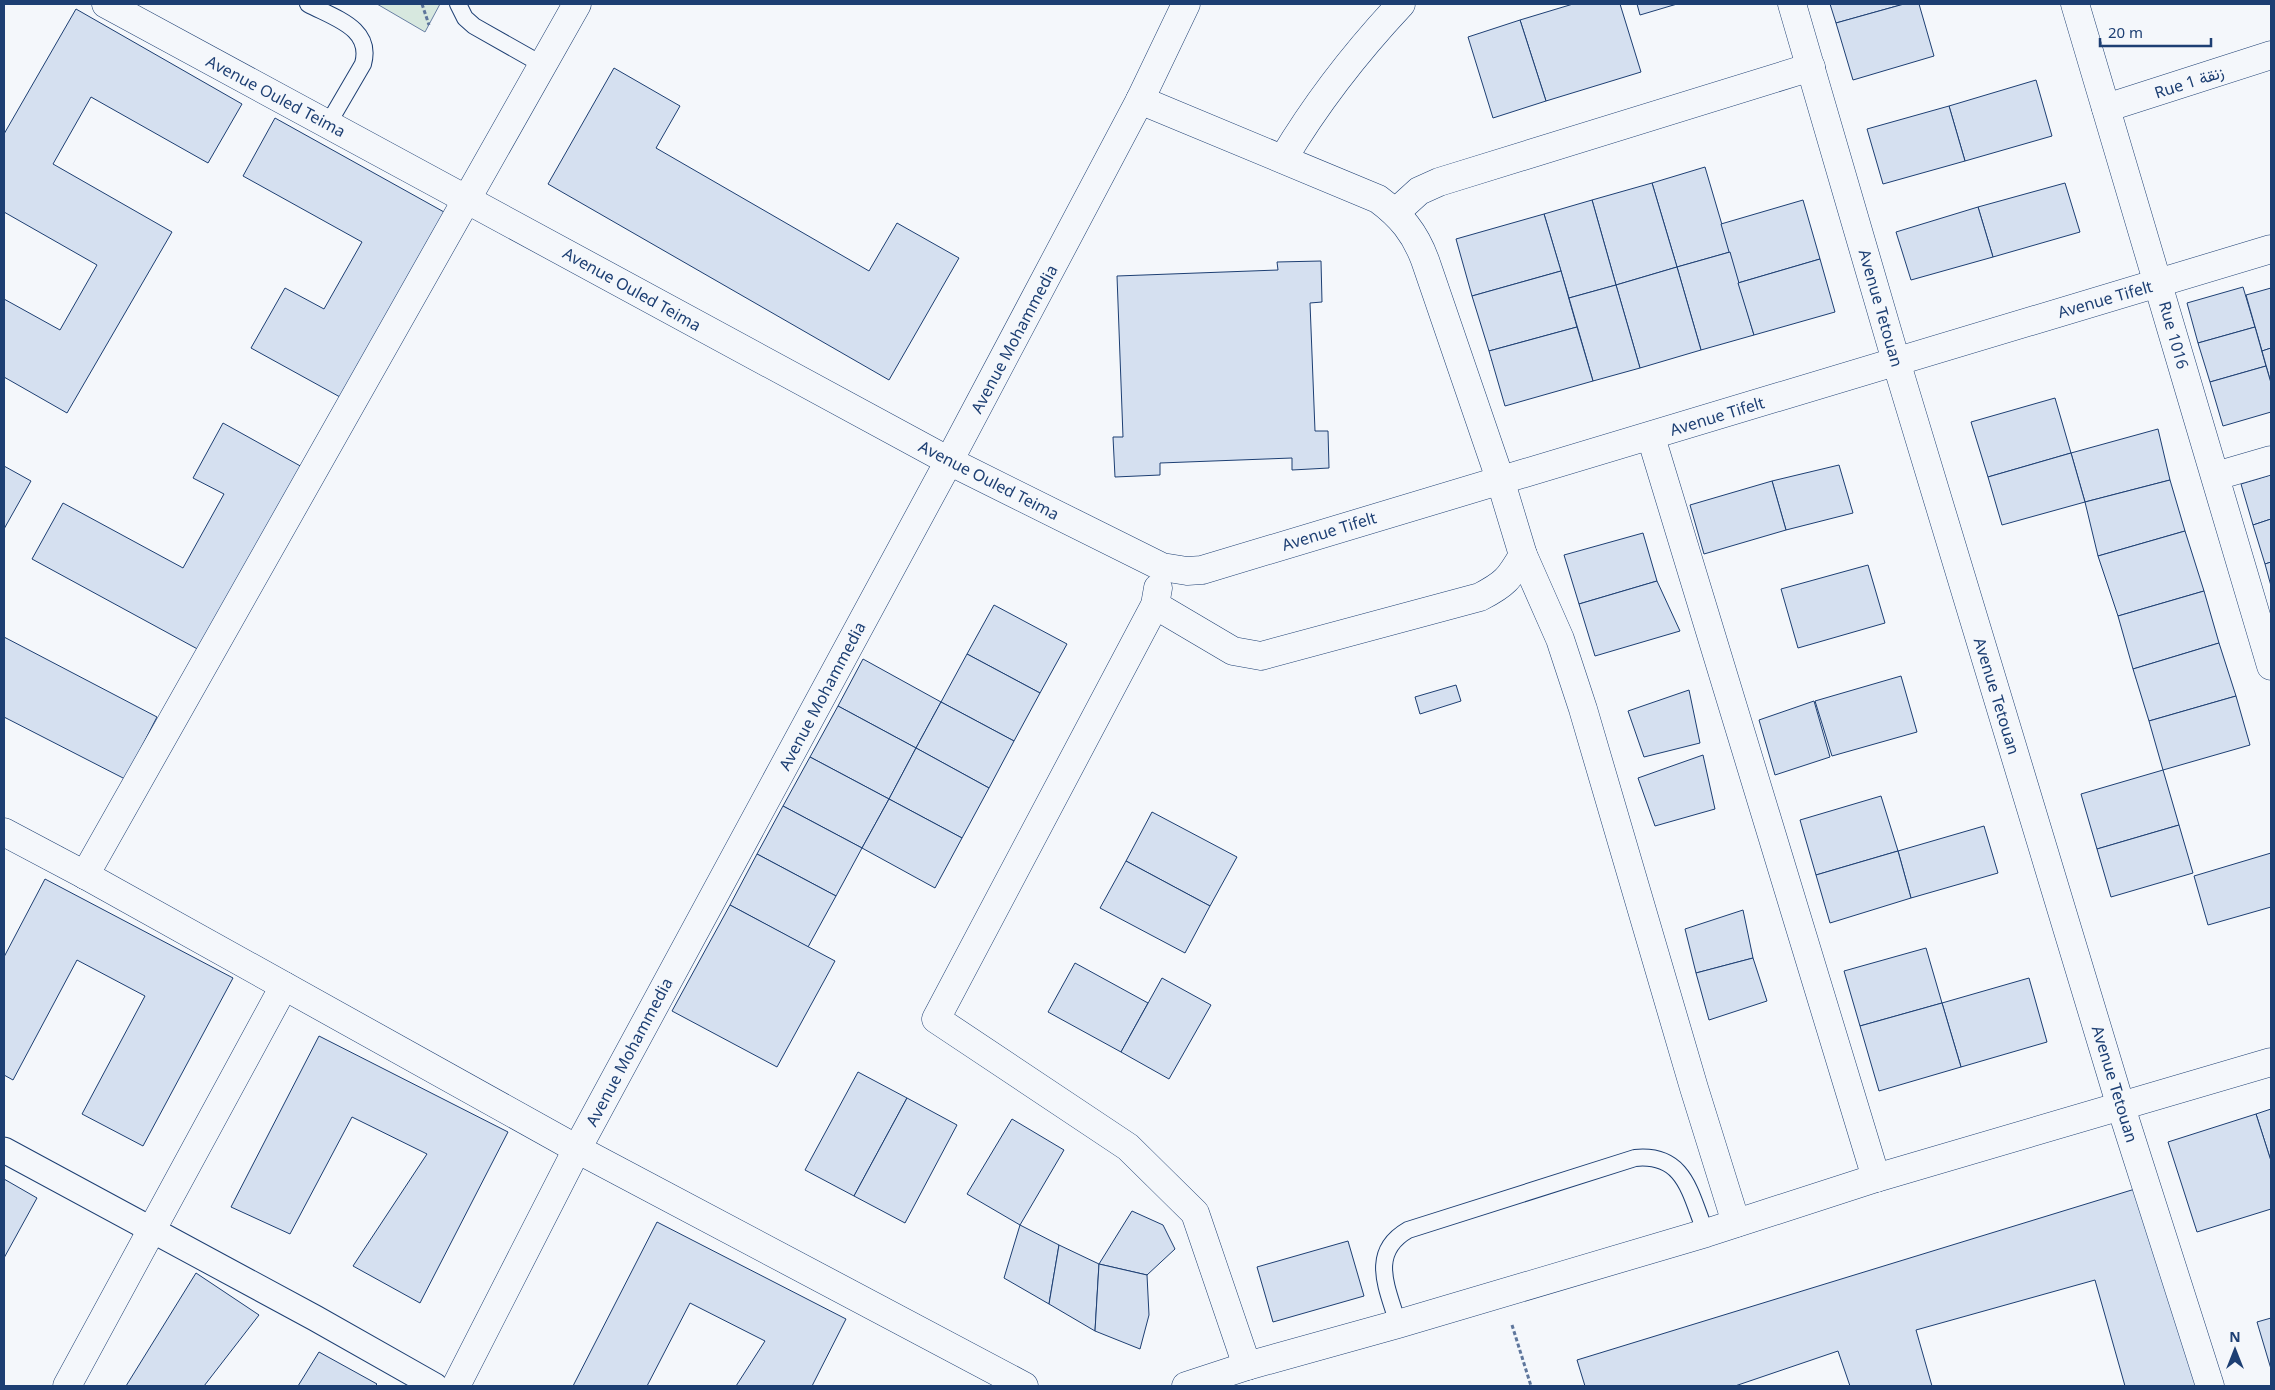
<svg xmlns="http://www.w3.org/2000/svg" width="2275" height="1390" viewBox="0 0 2275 1390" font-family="'Noto Sans',Vazirmatn,sans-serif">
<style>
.green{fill:#d7e8df;stroke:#687fa3}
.building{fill:#d5e0f0;stroke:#1d3f73}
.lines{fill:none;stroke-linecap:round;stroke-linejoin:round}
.service-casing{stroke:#1d3f73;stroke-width:18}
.pedestrian-casing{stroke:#1d3f73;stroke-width:27}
.minor-casing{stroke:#1d3f73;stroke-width:29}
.path{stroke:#5e769c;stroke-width:3;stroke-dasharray:4 2.5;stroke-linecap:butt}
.service{stroke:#f4f7fb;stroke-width:16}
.pedestrian{stroke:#f4f7fb;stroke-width:25}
.minor{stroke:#f4f7fb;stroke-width:28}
.labels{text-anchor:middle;stroke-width:4;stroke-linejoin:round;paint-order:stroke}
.street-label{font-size:16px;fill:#1d3f73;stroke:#f4f7fb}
</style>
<rect width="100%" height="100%" fill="#f4f7fb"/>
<path class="green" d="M377 4H440L425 32Z"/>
<g class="building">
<path d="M1573 4H1620L1641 72 1546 101 1520 20Z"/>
<path d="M1637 4H1677L1640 15Z"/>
<path d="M1830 4H1904L1836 23Z"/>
<path d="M1904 4H1919L1934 56 1853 80 1836 23Z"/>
<path d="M76 9 242 104 208 163 91 97 53 164 172 232 67 413 4 377V299L60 330 97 265 4 212V134Z"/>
<path d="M1520 20 1546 101 1493 118 1468 37Z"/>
<path d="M614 68 680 106 656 148 869 271 897 223 959 258 889 380 548 184Z"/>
<path d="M2036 80 2052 136 1965 161 1949 106Z"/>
<path d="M1949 106 1965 161 1883 184 1867 129Z"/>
<path d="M275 118 444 212 340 397 251 348 285 288 324 309 362 242 243 176Z"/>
<path d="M1705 167 1730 252 1677 267 1652 183Z"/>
<path d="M1652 183 1677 267 1616 285 1592 200Z"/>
<path d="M2065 183 2080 232 1993 257 1978 207Z"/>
<path d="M1592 200 1616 285 1569 298 1544 214Z"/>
<path d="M1803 200 1820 259 1738 283 1721 224Z"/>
<path d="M1978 207 1993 257 1911 280 1896 232Z"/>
<path d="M1544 214 1561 271 1472 296 1456 239Z"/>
<path d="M1730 252 1754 335 1701 350 1677 267Z"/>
<path d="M1820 259 1835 312 1754 335 1738 283Z"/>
<path d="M1321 261 1322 302 1310 303 1315 431H1328L1329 468 1292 470V458L1160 463V475L1115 477 1113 437H1123L1117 276 1278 270 1277 262Z"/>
<path d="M1677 267 1701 350 1640 368 1616 285Z"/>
<path d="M1561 271 1577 327 1489 351 1472 296Z"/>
<path d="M1616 285 1640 368 1593 381 1569 298Z"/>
<path d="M2243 287 2255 327 2198 343 2187 303Z"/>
<path d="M2271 288V348L2262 351 2246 295Z"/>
<path d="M1577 327 1593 381 1505 406 1489 351Z"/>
<path d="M2255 327 2266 366 2210 382 2198 343Z"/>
<path d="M2271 348V383L2262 351Z"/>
<path d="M2266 366 2271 383V412L2223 426 2210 382Z"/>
<path d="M2055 398 2071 453 1988 477 1971 422Z"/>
<path d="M223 423 304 468 203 652 32 559 63 503 183 568 224 494 193 478Z"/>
<path d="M2158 429 2170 480 2085 502 2071 453Z"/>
<path d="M2071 453 2085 502 2002 525 1988 477Z"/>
<path d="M1839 465 1853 513 1786 530 1772 481Z"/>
<path d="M4 466 31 481 4 529Z"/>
<path d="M2271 475V519L2253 525 2241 484Z"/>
<path d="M2170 480 2185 531 2098 556 2085 502Z"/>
<path d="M1772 481 1786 530 1704 554 1690 505Z"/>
<path d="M2271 519V562L2265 564 2253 525Z"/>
<path d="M2185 531 2204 591 2118 616 2098 556Z"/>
<path d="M1643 533 1657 581 1579 604 1564 555Z"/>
<path d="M2271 562V586L2265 564Z"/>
<path d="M1868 565 1885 623 1798 648 1781 589Z"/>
<path d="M1657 581 1680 631 1595 656 1579 604Z"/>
<path d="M2204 591 2219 643 2133 669 2118 616Z"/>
<path d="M994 605 1067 644 1040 693 967 654Z"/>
<path d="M4 637 157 717 125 779 4 717Z"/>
<path d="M2219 643 2236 696 2149 721 2133 669Z"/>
<path d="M967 654 1040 693 1014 741 941 702Z"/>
<path d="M863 659 941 702 916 748 838 706Z"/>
<path d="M1901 676 1917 732 1832 756 1815 701Z"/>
<path d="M1456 685 1461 701 1420 714 1415 697Z"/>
<path d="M1689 690 1700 743 1644 757 1628 711Z"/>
<path d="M2236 696 2250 745 2163 770 2149 721Z"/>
<path d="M1814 701 1830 757 1775 775 1759 720Z"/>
<path d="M941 702 1014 741 989 788 916 748Z"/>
<path d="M838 706 916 748 889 799 810 757Z"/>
<path d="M916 748 989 788 962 838 889 799Z"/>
<path d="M1703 755 1715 809 1655 826 1638 778Z"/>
<path d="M810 757 889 799 862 848 783 806Z"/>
<path d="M2163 770 2179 825 2097 849 2081 794Z"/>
<path d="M1881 796 1898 851 1816 875 1800 820Z"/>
<path d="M889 799 962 838 935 888 862 848Z"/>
<path d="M783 806 862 848 836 896 757 854Z"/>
<path d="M1152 812 1237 857 1210 906 1126 861Z"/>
<path d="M2179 825 2193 873 2111 897 2097 849Z"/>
<path d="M1984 826 1998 873 1911 898 1898 851Z"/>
<path d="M1898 851 1911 898 1830 923 1816 875Z"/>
<path d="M2271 853V907L2208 925 2194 876Z"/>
<path d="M757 854 836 896 808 947 730 905Z"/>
<path d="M1126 861 1210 906 1185 953 1100 908Z"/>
<path d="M45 879 233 978 143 1146 82 1114 145 996 77 960 13 1080 4 1075V957Z"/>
<path d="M730 905 835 961 777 1067 672 1011Z"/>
<path d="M1743 910 1753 958 1696 973 1685 929Z"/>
<path d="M1926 948 1942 1003 1860 1026 1844 971Z"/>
<path d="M1753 958 1767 1001 1709 1020 1696 973Z"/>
<path d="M1075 963 1148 1003 1121 1052 1048 1012Z"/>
<path d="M1162 978 1211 1005 1169 1079 1121 1052Z"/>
<path d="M2029 978 2047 1042 1961 1067 1942 1003Z"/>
<path d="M1942 1003 1961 1067 1879 1091 1860 1026Z"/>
<path d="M319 1036 508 1132 420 1303 353 1266 427 1154 352 1117 290 1234 231 1207Z"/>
<path d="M858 1072 907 1098 854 1196 805 1170Z"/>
<path d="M907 1098 957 1125 905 1223 854 1196Z"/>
<path d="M2271 1109V1161L2256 1114Z"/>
<path d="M2256 1114 2271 1161V1209L2197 1232 2168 1142Z"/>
<path d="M1012 1119 1064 1150 1020 1225 967 1194Z"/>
<path d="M4 1179 37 1198 4 1258Z"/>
<path d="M2135 1189 2197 1386H2125L2095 1280 1916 1330 1932 1386H1850L1838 1351 1735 1386H1585L1577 1360Z"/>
<path d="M1132 1211 1163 1225 1175 1249 1147 1275 1099 1264Z"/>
<path d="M657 1222 846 1319 812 1386H736L765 1341 690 1303 647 1386H573Z"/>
<path d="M1020 1225 1059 1245 1049 1304 1004 1278Z"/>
<path d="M1348 1241 1364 1296 1273 1322 1257 1267Z"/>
<path d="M1059 1245 1099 1264 1095 1331 1049 1304Z"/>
<path d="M1099 1264 1147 1275 1149 1315 1140 1349 1095 1331Z"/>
<path d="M196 1273 259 1315 204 1386H126Z"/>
<path d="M2271 1318V1369L2257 1322Z"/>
<path d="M319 1352 377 1384 375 1386H298Z"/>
</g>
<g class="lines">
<defs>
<g id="service">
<path d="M308 4C334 18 373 28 363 64L328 124"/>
<path d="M458 4 465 18 474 26 543 65"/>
<path d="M1398 1324C1388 1289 1368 1253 1408 1230L1635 1158C1686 1153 1690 1195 1706 1233"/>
</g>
<path id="pedestrian" d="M4 1150 315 1318 435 1386"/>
<g id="minor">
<path d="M106 4 949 461 1162 567 1187 571 1202 570 2271 249"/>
<path d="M1792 4 1896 361 2121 1107 2210 1386"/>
<path d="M2075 4 2271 666"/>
<path d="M1140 100 1378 199C1401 216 1415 233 1425 260L1500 479 1523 555C1509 579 1505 584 1480 597L1261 656 1233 651 1155 605"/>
<path d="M2106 108 2271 55"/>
<path d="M1283 159C1317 102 1356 52 1401 4"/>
<path d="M1396 212 1419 191 1439 182 1811 67"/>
<path d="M1651 437 1876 1178"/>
<path d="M2216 476 2271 460"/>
<path d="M1523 555 1560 639 1583 709 1694 1088 1736 1223"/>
<path d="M1158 588 1155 605 936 1019 1128 1147 1195 1213 1247 1366"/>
<path d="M4 832 85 875 577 1149 1024 1386"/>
<path d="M85 875 577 4"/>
<path d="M67 1386 284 986"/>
<path d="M456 1386 577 1149 949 461 1140 100 1186 4"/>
<path d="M1186 1386 1247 1366 1398 1324 1706 1233 1876 1178 2271 1062"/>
</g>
</defs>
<use href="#service" class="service-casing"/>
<use href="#pedestrian" class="pedestrian-casing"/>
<use href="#minor" class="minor-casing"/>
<g class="path">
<path d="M422 4 429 25"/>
<path d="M1512 1325 1531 1386"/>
</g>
<use href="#service" class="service"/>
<use href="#pedestrian" class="pedestrian"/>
<use href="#minor" class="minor"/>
</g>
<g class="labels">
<g class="street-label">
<text transform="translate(2189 82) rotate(-18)" y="6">Rue 1 زنقة</text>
<text transform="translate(276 96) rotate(28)" y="6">Avenue Ouled Teima</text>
<text transform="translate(632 289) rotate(29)" y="6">Avenue Ouled Teima</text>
<text transform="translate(2105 299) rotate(-16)" y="6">Avenue Tifelt</text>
<text transform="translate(1881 308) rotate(74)" y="6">Avenue Tetouan</text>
<text transform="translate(2174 335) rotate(74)" y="6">Rue 1016</text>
<text transform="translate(1014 339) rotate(-62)" y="6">Avenue Mohammedia</text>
<text transform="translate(1717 416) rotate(-17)" y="6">Avenue Tifelt</text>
<text transform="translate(989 480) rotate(27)" y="6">Avenue Ouled Teima</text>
<text transform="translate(1329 531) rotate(-17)" y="6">Avenue Tifelt</text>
<text transform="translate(822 696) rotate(-62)" y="6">Avenue Mohammedia</text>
<text transform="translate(1997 696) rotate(73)" y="6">Avenue Tetouan</text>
<text transform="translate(629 1052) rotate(-62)" y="6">Avenue Mohammedia</text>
<text transform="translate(2115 1084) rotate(73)" y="6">Avenue Tetouan</text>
</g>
</g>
<rect width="2275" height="1390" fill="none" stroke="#1d3f73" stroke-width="10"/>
<g transform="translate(2235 1350)" stroke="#f4f7fb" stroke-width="4" paint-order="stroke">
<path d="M0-4L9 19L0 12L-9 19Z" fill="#1d3f73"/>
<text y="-8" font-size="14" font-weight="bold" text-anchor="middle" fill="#1d3f73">N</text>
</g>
<path d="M2100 38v8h111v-8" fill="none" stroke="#1d3f73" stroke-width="2.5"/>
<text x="2108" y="38" font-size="15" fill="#1d3f73" stroke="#f4f7fb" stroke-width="4" paint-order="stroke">20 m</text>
</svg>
